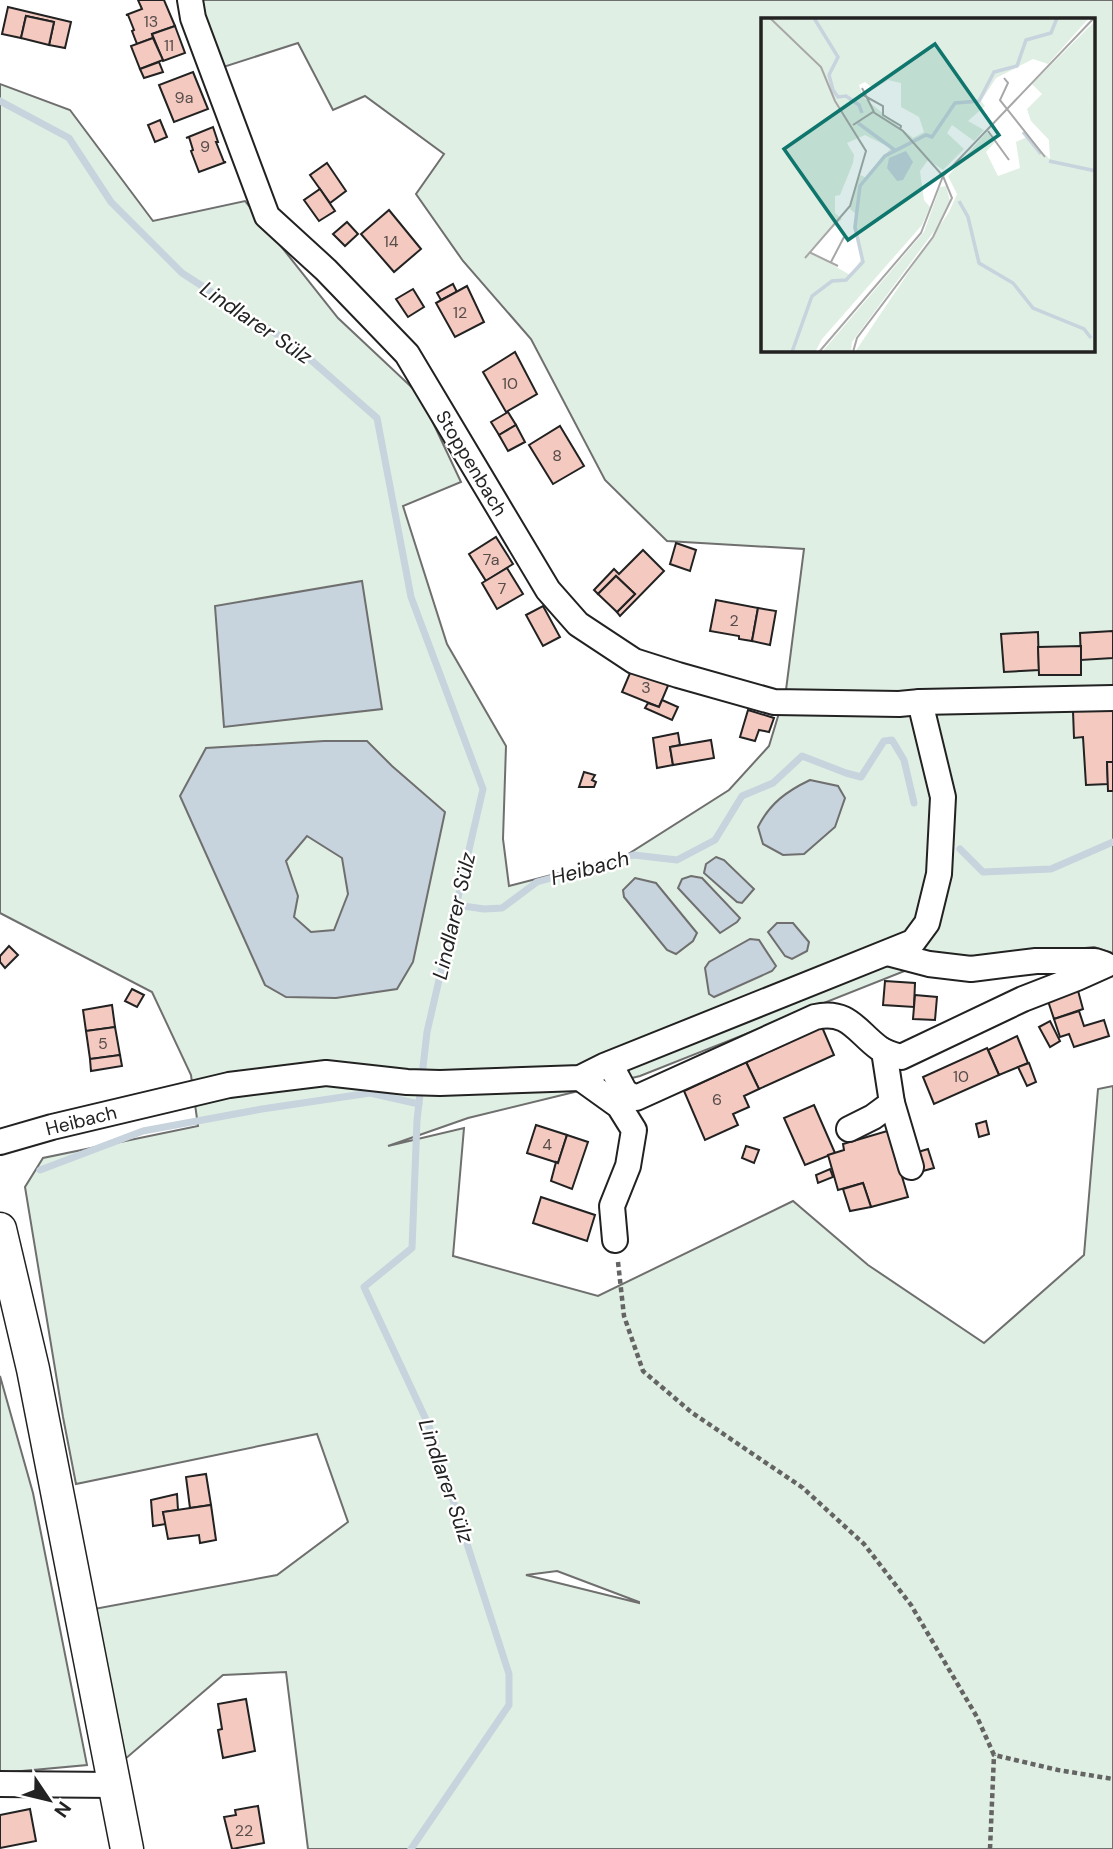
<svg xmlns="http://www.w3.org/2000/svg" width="1113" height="1849" viewBox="0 0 1113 1849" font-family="'DM Sans',sans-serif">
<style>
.green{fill:#e0efe3;stroke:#6f6f6f;stroke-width:2;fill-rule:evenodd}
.water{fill:#c7d3dd;stroke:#6f6f6f;stroke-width:2;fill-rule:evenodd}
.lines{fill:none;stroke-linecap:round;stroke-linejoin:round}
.stream{stroke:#c7d3dd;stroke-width:7}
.building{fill:#f3c9c0;stroke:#222;stroke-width:2}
.minor-casing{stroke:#222;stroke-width:28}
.major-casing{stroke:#222;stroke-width:35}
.path{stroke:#646464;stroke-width:4.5;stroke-dasharray:5 3.5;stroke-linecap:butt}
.minor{stroke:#fff;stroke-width:24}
.major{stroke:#fff;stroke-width:32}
.labels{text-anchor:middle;stroke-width:5;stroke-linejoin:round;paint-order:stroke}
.number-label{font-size:16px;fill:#564c4a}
.street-label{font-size:19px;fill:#222;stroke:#fff}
.water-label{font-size:21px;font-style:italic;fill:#222;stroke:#fff}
.inset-river{fill:none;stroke:#c7d3dd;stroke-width:3.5}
.inset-road{fill:none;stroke:#a7a7a7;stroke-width:2}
.view{fill:#0f766e;fill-opacity:0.15;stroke:#0f766e;stroke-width:3.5}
.inset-edge{fill:none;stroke:#222;stroke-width:3.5}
</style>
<rect width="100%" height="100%" fill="#fff"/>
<g class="green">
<path d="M199 0H1113V953L1094 947 917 966 640 1076 468 1118 388 1146 464 1128 453 1256 598 1296 793 1201 868 1265 984 1343 1084 1255 1098 1089 1113 1086V1849H308L286 1672 223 1675 124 1760 94 1609 277 1575 348 1522 317 1434 76 1484 63 1417 25 1187 43 1158 198 1126 191 1075 152 992 0 913V84L70 110 153 221 245 201 338 318 420 395 461 482 403 506 447 644 506 746 503 839 509 886 625 856 729 790 769 746 786 690 804 549 667 541 605 480 531 339 463 261 416 194 444 154 365 96 333 110 298 43 211 71ZM763 19H1094V350H763ZM557 1571 639 1602V1603L526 1575Z"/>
<path d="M0 1376 33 1493 87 1765 0 1773Z"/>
</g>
<g class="water">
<path d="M362 581 382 709 224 727 215 606Z"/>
<path d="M324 741H367L392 766 445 812 413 962 397 989 336 998 286 997 265 985 180 796 206 748ZM307 836 342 858 348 894 334 930 311 932 294 917 298 896 286 861Z"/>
<path d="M810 780 838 786 845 798 835 827 804 854 783 855 763 844 758 827C770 803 787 791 810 780Z"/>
<path d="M716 857 724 860 754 889 742 903 737 902 704 873 706 864Z"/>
<path d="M691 876 702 878 740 918 737 922 720 933 678 888 682 879Z"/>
<path d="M635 878 656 883 697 933 693 941 676 954 667 950 624 897 623 890Z"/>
<path d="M777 923H793L809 942 807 951 792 959 785 956 768 932Z"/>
<path d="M750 939 759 940 776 966 772 971 714 997 709 994 705 968 709 962Z"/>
</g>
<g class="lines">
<g class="stream">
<path d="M0 101 69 138 111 202 182 273 295 346 377 418 411 597 483 789 427 1032 417 1120 412 1248 364 1287 429 1426 509 1674V1705L411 1849"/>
<path d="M960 849 983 872 1051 869 1113 842"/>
<path d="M456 905 484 909 502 908 537 882 634 855 677 860 715 840 742 796 773 783 802 756 846 773 861 777 884 741 892 740 904 760 914 803"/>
<path d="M40 1170 143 1131 262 1109 370 1093 419 1104"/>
</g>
</g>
<g class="building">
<path d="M138 0H164L175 26 152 34 153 38 137 44 132 31 134 30 128 15H126L142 9Z"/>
<path d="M8 7 71 22 65 48 49 45 54 22 26 16 21 38 2 34Z"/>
<path d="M26 16 54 22 49 45 21 38Z"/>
<path d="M175 26 185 53 163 61 152 34Z"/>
<path d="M153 38 163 60 140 69 131 46Z"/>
<path d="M159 62 163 72 144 78 140 69Z"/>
<path d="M193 72 208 109 174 122 159 85Z"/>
<path d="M160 120 167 137 155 142 148 125Z"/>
<path d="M213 127 218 142H216L224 162H226L199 172 191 151 193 150 189 137 186 138Z"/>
<path d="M327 163 346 191 330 203 310 175Z"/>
<path d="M320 189 335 211 319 221 304 200Z"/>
<path d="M389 210 421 249 394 272 361 234Z"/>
<path d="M347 222 358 234 345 246 333 234Z"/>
<path d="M453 284 457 292 441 300 437 293Z"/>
<path d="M467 286 484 322 455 337 436 303Z"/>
<path d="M413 289 424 307 408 317 396 299Z"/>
<path d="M515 352 537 394 506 412 483 372Z"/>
<path d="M508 412 516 425 499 435 491 422Z"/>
<path d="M516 425 525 442 508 451 499 435Z"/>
<path d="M560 426 584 466 553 484 529 445Z"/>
<path d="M496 537 513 564 486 581 469 554Z"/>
<path d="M676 543 696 550 690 571 670 564Z"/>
<path d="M643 550 664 571 620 616 617 612 635 594 616 576 598 594 594 590 614 569 619 574Z"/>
<path d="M507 568 523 594 497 609 482 583Z"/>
<path d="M616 576 635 594 617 612 598 594Z"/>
<path d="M716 600 758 608 752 641 739 639V636L710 631Z"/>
<path d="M543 606 560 637 543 646 526 615Z"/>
<path d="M758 608 776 611 770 645 752 641Z"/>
<path d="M1113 631V658L1081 660 1080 633Z"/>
<path d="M1038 632 1039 670 1004 672 1001 634Z"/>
<path d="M1081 646V675H1039L1038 647Z"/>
<path d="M633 666 670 681 659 707 622 692Z"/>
<path d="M662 700 678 707 672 720 645 708 648 703 659 707Z"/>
<path d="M1113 709V762H1107L1108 784 1086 785 1083 737 1074 738 1073 711Z"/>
<path d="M748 710 774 718 769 732 759 730 755 741 740 737Z"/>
<path d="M678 733 680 745 670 747 673 765 657 768 653 738Z"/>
<path d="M711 740 714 758 673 765 670 747Z"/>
<path d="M1107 762H1113V791H1108Z"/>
<path d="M584 772 595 775 592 780 596 782 594 787H579Z"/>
<path d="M9 946 18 955 5 968 0 962V956Z"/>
<path d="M885 981 915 983 914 1007 883 1005Z"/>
<path d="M1077 987 1083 1009 1054 1019 1046 995Z"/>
<path d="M132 989 144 995 137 1007 125 1001Z"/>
<path d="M915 995 937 997 935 1020 913 1019Z"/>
<path d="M112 1005 115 1027 86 1031 83 1010Z"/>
<path d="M1079 1011 1084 1026 1104 1020 1109 1036 1074 1047 1069 1034 1060 1037 1054 1019Z"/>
<path d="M1050 1021 1060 1041 1050 1047 1039 1027Z"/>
<path d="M115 1027 120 1055 90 1059 86 1031Z"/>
<path d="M822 1027 834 1055 759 1089 746 1062 764 1054 762 1050 769 1047 771 1051Z"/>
<path d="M1017 1036 1028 1063 999 1075 988 1050Z"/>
<path d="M987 1048 999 1075 934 1104 923 1077Z"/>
<path d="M120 1055 122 1066 91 1071 90 1059Z"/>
<path d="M746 1062 759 1089 744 1096 749 1107 733 1114 738 1125 705 1140 684 1091Z"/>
<path d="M1029 1063 1036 1082 1027 1086 1018 1067Z"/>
<path d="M814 1105 835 1153 805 1165 784 1118Z"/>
<path d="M986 1121 989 1134 979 1137 976 1124Z"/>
<path d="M536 1125 567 1135 558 1163 527 1153Z"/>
<path d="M894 1129 901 1173 908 1197 871 1207 863 1183 838 1190 828 1155 844 1150 843 1144Z"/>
<path d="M567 1135 588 1142 572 1189 551 1181 556 1162 558 1163Z"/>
<path d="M746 1146 759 1150 754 1163 742 1158Z"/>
<path d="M928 1149 934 1168 923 1171 918 1152Z"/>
<path d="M830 1169 833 1177 818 1183 816 1175Z"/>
<path d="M863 1183 871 1207 850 1211 843 1189Z"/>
<path d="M541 1197 595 1215 587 1241 533 1223Z"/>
<path d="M206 1474 211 1505 190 1508 186 1477Z"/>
<path d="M177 1494 178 1510 163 1512 166 1524 153 1526 151 1500Z"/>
<path d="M211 1505 216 1540 200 1543 199 1535 168 1539 163 1512Z"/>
<path d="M246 1699 255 1751 223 1758 218 1730 222 1729 218 1704Z"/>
<path d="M258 1806 264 1843 232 1849 224 1817 236 1815 235 1810Z"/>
<path d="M30 1809 36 1841 0 1848V1815Z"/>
</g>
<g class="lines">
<defs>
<g id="minor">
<path d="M190 0 193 18 267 216 326 270 407 354 548 590 578 624 634 661 678 675 774 702 899 704 920 702 1113 698"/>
<path d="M887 953 929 964 971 969 1036 961H1095L1104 964"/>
<path d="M610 1064 625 1092 636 1098 815 1017C848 1009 857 1032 879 1048 885 1053 894 1055 901 1057L1023 999 1077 978 1106 965"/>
<path d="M580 1078 619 1106 634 1130 628 1166 612 1206 615 1240"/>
<path d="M892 1103 911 1167"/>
<path d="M849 1129 873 1117 892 1103 884 1051"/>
<path d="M0 1142 52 1127 229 1085 326 1073 407 1082 440 1083 580 1078 604 1066 913 942 927 923 939 874 943 797 920 702"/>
<path d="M0 1784 115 1785"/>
</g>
<path id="major" d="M0 1229 33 1369 127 1849"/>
</defs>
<use href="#minor" class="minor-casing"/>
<use href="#major" class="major-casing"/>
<g class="path">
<path d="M618 1262 624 1316 643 1371 691 1412 803 1488 864 1544 911 1605 977 1717 994 1755 1058 1770 1113 1779"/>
<path d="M990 1849 994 1755"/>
</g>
<use href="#minor" class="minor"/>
<use href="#major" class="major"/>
</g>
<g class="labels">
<g class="number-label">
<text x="151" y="27">13</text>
<text x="169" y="51">11</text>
<text x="184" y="103">9a</text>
<text x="205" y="152">9</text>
<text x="391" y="247">14</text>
<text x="460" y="318">12</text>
<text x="510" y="389">10</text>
<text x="557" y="461">8</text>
<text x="491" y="565">7a</text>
<text x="502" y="594">7</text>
<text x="734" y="626">2</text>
<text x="646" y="693">3</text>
<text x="103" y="1049">5</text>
<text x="961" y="1082">10</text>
<text x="717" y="1105">6</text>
<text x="547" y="1150">4</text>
<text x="244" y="1836">22</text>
</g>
<g class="street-label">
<text transform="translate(472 463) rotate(59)" y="7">Stoppenbach</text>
<text transform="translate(81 1120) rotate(-14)" y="7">Heibach</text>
</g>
<g class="water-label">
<text transform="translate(256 323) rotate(34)" y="7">Lindlarer Sülz</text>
<text transform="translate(590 868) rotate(-15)" y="7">Heibach</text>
<text transform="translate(454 916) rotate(-77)" y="7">Lindlarer Sülz</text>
<text transform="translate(446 1481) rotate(71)" y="7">Lindlarer Sülz</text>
</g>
</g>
<g transform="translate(761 18)">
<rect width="334" height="334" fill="#fff"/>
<path d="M0 0H328L287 46 272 41 235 60 220 83 224 88 207 103 223 112 213 123 191 107 186 115 203 131 182 152 167 142 159 153 163 182 169 189 161 207 61 321 54 334H0ZM127 62 140 65V89L158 99 163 114 152 120 102 79 98 67 104 64 113 71ZM104 117 130 130 105 160 100 157 95 165 89 191 96 197 92 210 102 239 89 257 48 233 81 201 74 195V178L79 177 92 145 93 137 86 125ZM332 5 334 334H94L188 194 196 176 187 158 226 114 234 124 225 134 237 158 259 150 255 124 266 119 289 141 288 122 270 103 266 91 281 76 271 66ZM185 168 189 183 174 212 91 324 90 334H61L163 214 179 169Z" fill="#e0efe3" fill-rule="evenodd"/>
<path d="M145 133 152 144 142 162 136 163 126 150 128 140Z" fill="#c7d3dd"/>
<path class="inset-river" d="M53 0 77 39 68 57 72 72 77 79 85 78 98 87 101 95M97 105 135 133M262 114 280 136M288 143 335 153M198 183 207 199 218 245 252 265 272 290 323 311 330 320M31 334 51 278 71 263 85 262 102 244 94 209 99 168 124 138 165 117 171 119 194 85 218 83 233 54 256 48 265 22 290 15 296 0"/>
<path class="inset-road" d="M9 0 60 49 74 83 105 133 89 188 44 240M243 60 247 65 239 82 284 139M101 70 113 94M102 77 122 88V97L140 108 139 112M92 107 112 94 142 113 182 158 191 180 172 219 96 320 92 334M227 113 248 142M48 234 77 248M70 244 83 219M58 334 160 215 182 158 333 0"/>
<path class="view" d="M174 26 238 117 87 222 23 131Z"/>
<rect width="334" height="334" class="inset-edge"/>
</g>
<g transform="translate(49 1800) rotate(125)" stroke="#ffffff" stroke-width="5" paint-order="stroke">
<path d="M0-5L12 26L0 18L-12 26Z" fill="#222222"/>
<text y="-10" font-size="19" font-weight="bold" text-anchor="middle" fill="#222222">N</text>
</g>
</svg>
